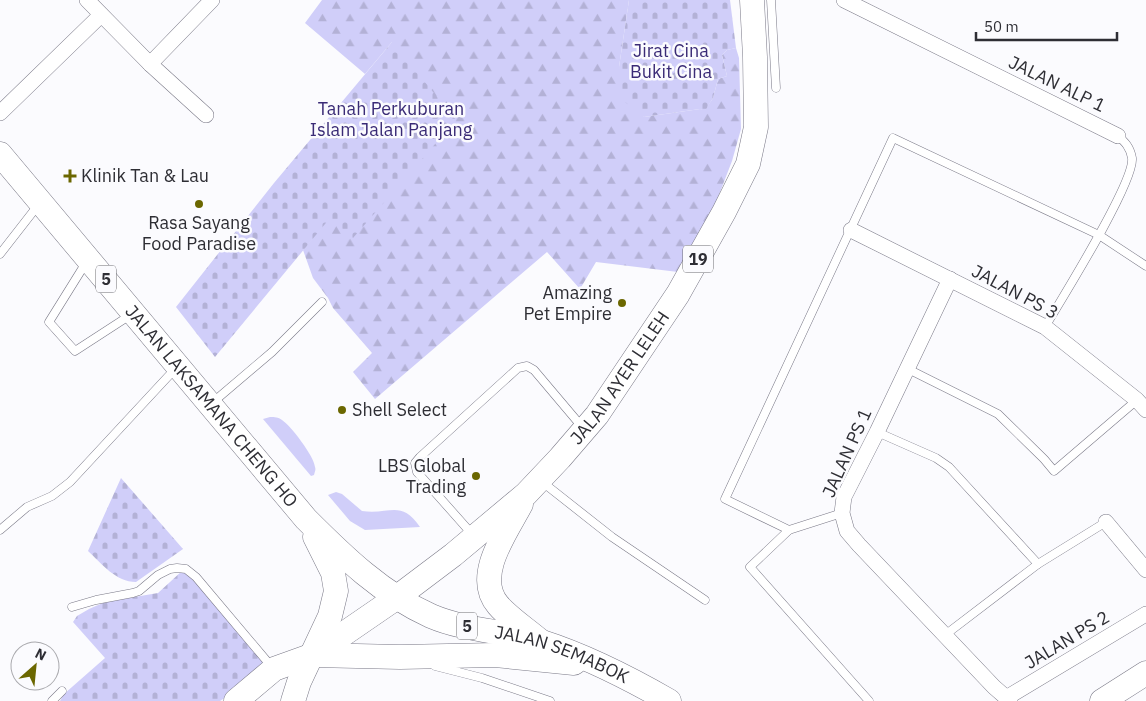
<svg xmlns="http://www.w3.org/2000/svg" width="1146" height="701" viewBox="0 0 1146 701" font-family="'IBM Plex Sans',sans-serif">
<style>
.green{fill:#d0cef9}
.forest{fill:url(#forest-firs)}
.cemetery{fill:url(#cemetery-stones)}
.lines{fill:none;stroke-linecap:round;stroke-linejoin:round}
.lane-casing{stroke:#7a7987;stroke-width:9}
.street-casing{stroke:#7a7987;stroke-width:16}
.primary-casing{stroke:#7a7987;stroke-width:25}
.lane{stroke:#fff;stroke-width:8}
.street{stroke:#fff;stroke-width:15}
.primary{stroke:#fff;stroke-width:24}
.poi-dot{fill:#6b6700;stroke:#fbfbfe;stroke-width:2}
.labels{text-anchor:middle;stroke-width:5;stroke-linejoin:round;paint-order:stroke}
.shield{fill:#fbfbfe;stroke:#6c6c71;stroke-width:1}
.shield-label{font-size:16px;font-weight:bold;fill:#2e2e34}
.park-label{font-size:18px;fill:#3a2b76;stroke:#fbfbfe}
.street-label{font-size:18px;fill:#2e2e34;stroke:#fbfbfe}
.poi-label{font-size:18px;fill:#2e2e34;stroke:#fbfbfe;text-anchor:start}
</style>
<defs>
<pattern id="forest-firs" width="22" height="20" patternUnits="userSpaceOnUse" patternTransform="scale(1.25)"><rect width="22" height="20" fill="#d0cef9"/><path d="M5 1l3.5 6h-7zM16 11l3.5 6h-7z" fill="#b3b1d6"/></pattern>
<pattern id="cemetery-stones" width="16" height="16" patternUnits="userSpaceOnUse" patternTransform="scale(1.25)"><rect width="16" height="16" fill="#d0cef9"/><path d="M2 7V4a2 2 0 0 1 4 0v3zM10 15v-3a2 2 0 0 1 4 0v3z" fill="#b3b1d6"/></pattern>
</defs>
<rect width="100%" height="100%" fill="#fbfbfe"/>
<g class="green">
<path d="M270 417C275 417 278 417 282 420 291 426 314 456 315 467 316 470 315 471 314 475L311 476 263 419Z"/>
<path d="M336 492 342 494 362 511C390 515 401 499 420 527L365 530 350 521 328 495Z"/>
</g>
<path class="forest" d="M322 0H629L619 67 644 117 700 109 705 110 713 98 718 79 727 76 722 55 727 50 736 48 739 58 741 129 732 161 717 200 678 272 596 262 580 289 547 252 375 399 353 372 372 353 333 308 328 298 313 278 303 250 330 217 353 237 392 42 365 74 305 23Z"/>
<g class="cemetery">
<path d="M629 0H730L736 48 727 50 722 55 727 76 718 79 713 98 705 111 700 109 644 117 620 98 619 67Z"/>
<path d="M392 42 456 120 353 238 330 218 215 357 176 307 274 183Z"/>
<path d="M121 478 183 549 136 582C116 582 102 564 88 551Z"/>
<path d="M182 571H187L266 665 238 689 220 701H60L64 694 105 658 73 622 77 616 89 609 105 602 158 593Z"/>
</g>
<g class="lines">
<defs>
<g id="lane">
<path d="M771 0 776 88"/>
<path d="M0 254 39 204"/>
<path d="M87 261 49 322 75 351 132 314"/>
<path d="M1045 327C1061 300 1135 182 1132 158 1130 147 1125 142 1118 136"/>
<path d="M906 368 998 414 1044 459 1054 471 1137 400"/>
<path d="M212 403 272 352 322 302"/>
<path d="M877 432 936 458 949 467 1038 564"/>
<path d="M541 481 612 537 705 600"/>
<path d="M842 513 789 530 750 567 869 701"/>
<path d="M0 530 27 507 52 496 70 482 175 369"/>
<path d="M789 530 725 499 893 138 1099 235 1146 266"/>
<path d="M472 534 417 472 415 463 420 457 518 368 527 366 534 370 583 428"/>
<path d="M72 607 96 600 133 593 139 591 158 575 170 569 177 568 186 569 196 577 271 666"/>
<path d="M945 635 1038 564 1106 522"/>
<path d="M435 666 482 678 550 701"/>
<path d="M52 701 62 691"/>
</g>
<g id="street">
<path d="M87 0 150 64 206 115"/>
<path d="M844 0 1118 136"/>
<path d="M150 64 212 0"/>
<path d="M0 113 101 15"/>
<path d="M851 230 1045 327 1137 400 1146 410"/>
<path d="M950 279 877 432 844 497 842 513 847 531 859 545 994 687 1010 701"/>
<path d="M1106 522 1146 570"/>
<path d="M1006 698 1146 614"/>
</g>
<g id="primary">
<path id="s1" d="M0 154 306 519C344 557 382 594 431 616 466 631 506 631 542 642 586 656 629 678 669 701"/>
<path d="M521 504C507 531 473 576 498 605 508 617 526 629 539 640"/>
<path d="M313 655 400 657 495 655 574 663"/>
<path id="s2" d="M236 701 274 669 313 655 396 598 453 555 526 494 560 458 597 415 678 294 724 212 748 164 756 127 755 57 752 0"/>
<path d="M293 701 299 682 330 616 336 591 333 573 315 537"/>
<path d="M1102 701 1146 673"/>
</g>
</defs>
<use href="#lane" class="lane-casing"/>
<use href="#street" class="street-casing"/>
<use href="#primary" class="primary-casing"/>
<use href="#lane" class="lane"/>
<use href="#street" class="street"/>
<use href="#primary" class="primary"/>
</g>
<g class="poi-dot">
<path d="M67.5 168.5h5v5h5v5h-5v5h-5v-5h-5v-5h5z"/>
<circle cx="199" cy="204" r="5"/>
<circle cx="622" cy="303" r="5"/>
<circle cx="342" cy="410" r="5"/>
<circle cx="476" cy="476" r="5"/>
</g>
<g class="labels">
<g class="shield">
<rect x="683" y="245.5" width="30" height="27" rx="4"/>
<rect x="96" y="265.5" width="20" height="27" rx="4"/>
<rect x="457" y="612.5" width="20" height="27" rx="4"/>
</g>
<g class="shield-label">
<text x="698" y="265">19</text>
<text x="106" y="285">5</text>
<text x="467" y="632">5</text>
</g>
<g class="park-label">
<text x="671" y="57">Jirat Cina<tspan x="671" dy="21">Bukit Cina</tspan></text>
<text x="391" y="115">Tanah Perkuburan<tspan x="391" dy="21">Islam Jalan Panjang</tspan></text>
</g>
<g class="street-label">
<text transform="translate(1057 84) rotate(26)" y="6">JALAN ALP 1</text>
<text transform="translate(1015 292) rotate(28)" y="6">JALAN PS 3</text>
<text dy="6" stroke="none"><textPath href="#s2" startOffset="508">JALAN AYER LELEH</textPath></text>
<text dy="6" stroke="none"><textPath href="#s1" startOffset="329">JALAN LAKSAMANA CHENG HO</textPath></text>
<text transform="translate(847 453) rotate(-66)" y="6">JALAN PS 1</text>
<text transform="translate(1067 640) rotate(-31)" y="6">JALAN PS 2</text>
<text dy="6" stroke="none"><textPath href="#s1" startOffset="772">JALAN SEMABOK</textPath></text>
</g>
<g class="poi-label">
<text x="81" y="182">Klinik Tan &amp; Lau</text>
<text x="199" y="229" text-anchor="middle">Rasa Sayang<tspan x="199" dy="21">Food Paradise</tspan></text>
<text x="612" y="299" text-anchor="end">Amazing<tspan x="612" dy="21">Pet Empire</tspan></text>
<text x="352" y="416">Shell Select</text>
<text x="466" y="472" text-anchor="end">LBS Global<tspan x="466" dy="21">Trading</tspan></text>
</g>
</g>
<g transform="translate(35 666) rotate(27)"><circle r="24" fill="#fbfbfe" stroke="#a9a9ad"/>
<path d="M0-4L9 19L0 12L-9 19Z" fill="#6b6700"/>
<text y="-8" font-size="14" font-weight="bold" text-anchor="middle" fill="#2e2e34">N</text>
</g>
<path d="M976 32v8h141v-8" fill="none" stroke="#2e2e34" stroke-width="2.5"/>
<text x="984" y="32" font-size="15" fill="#2e2e34" stroke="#fbfbfe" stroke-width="4" paint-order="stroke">50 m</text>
</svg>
